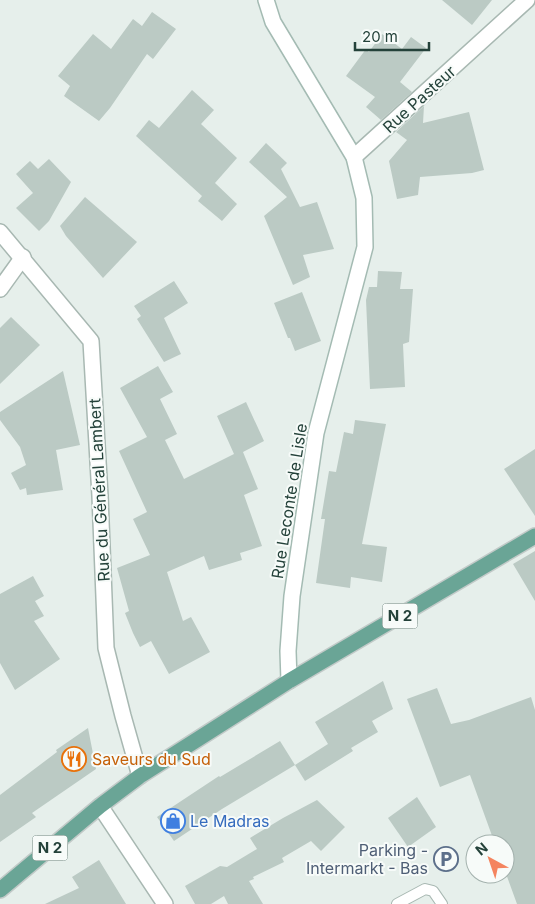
<svg xmlns="http://www.w3.org/2000/svg" width="535" height="904" viewBox="0 0 535 904" font-family="Inter,sans-serif">
<style>
.building{fill:#bbcac4}
.lines{fill:none;stroke-linecap:round;stroke-linejoin:round}
.service-casing{stroke:#a8b8b2;stroke-width:12}
.minor-casing{stroke:#a8b8b2;stroke-width:18}
.tertiary-casing{stroke:#a8b8b2;stroke-width:18}
.secondary-casing{stroke:#a4bbb3;stroke-width:18}
.primary-casing{stroke:#c2cac8;stroke-width:18}
.service{stroke:#fff;stroke-width:10}
.minor{stroke:#fff;stroke-width:15}
.tertiary{stroke:#fff;stroke-width:15}
.secondary{stroke:#fff;stroke-width:15}
.primary{stroke:#6aa596;stroke-width:15}
.labels{text-anchor:middle;stroke-width:4;stroke-linejoin:round;paint-order:stroke}
.shield{fill:#f7fbf9;stroke:#637a73;stroke-width:1}
.shield-label{font-size:15px;font-weight:bold;fill:#24423a}
.street-label{font-size:16px;fill:#24423a;stroke:#f7fbf9}
.food-label{font-size:16px;fill:#c56008;stroke:#f7fbf9;text-anchor:start}
.shop-label{font-size:16px;fill:#366cbe;stroke:#f7fbf9;text-anchor:start}
.service-label{font-size:16px;fill:#4e5e75;stroke:#f7fbf9;text-anchor:end}
</style>
<rect width="100%" height="100%" fill="#e6efeb"/>
<g class="building">
<path d="M442 0H492L472 25Z"/>
<path d="M152 12 176 29 153 59 147 54 110 108 99 121 64 96 70 86 58 76 93 34 111 49 133 19 142 26Z"/>
<path d="M382 34 402 49 411 37 426 48 400 82 412 92 381 120 366 107 375 97 346 76 366 49 369 52Z"/>
<path d="M192 90 214 110 201 124 237 158 215 183 237 204 222 221 198 201 202 196 136 136 149 120 159 128Z"/>
<path d="M424 106 423 123 469 112 484 170 472 173 420 177 418 195 397 199 389 161 407 140 396 132Z"/>
<path d="M266 143 287 163 281 169 300 207 317 202 334 249 303 255 310 277 293 285 264 216 287 197 249 162Z"/>
<path d="M49 159 71 182 49 221 39 231 16 208 33 193 16 174 30 161 38 169Z"/>
<path d="M85 197 137 242 103 278 66 236 60 226Z"/>
<path d="M378 271 402 272 400 289H413L409 342 403 344 405 387 370 389 366 300 369 287H377Z"/>
<path d="M174 281 188 303 164 318 181 354 164 362 137 319 141 316 134 306Z"/>
<path d="M302 292 321 341 295 351 290 338H288L274 303Z"/>
<path d="M11 317 40 345 0 384V328Z"/>
<path d="M158 366 173 392 160 399 177 434 165 440 184 479 234 454 217 416 246 402 264 441 243 452 258 489 244 495 262 546 240 553 242 560 209 570 204 556 167 572 183 621 191 617 210 652 169 674 151 641 140 647 133 633 125 613 129 611 117 568 150 555 133 519 147 512 119 451 147 437 120 388Z"/>
<path d="M63 371 80 445 56 450 63 490 27 495 26 488 20 490 11 473 26 465 20 447 0 420V412Z"/>
<path d="M355 420 386 424 362 544 387 547 382 582 351 577 350 588 316 583 325 519H321L329 471 336 472 344 432 353 434Z"/>
<path d="M535 449V516L504 469Z"/>
<path d="M535 551V601L513 564Z"/>
<path d="M33 576 44 596 35 601 44 616 34 621 60 659 15 690 0 663V594Z"/>
<path d="M383 681 393 709 372 721 378 732 351 748 353 751 305 781 295 765 328 744 315 722Z"/>
<path d="M437 688 451 724 469 720 531 697 535 710V904H517L505 871V844H495L470 775 440 787 407 699Z"/>
<path d="M88 728 96 769 32 813 36 817 0 842V795L57 752 56 750Z"/>
<path d="M280 741 295 765 222 809 174 841 157 817 219 776 220 777Z"/>
<path d="M417 797 436 827 408 847 388 818Z"/>
<path d="M317 800 345 827 321 851 311 841 282 858 284 862 253 877 254 879 249 881 263 904H228L224 896 211 904H195L185 886 220 866 227 867 257 849 250 838 283 818Z"/>
<path d="M99 860 126 904H45L79 888 72 877Z"/>
</g>
<g class="lines">
<defs>
<path id="service" d="M397 904 425 889 433 891 442 904"/>
<g id="minor">
<path d="M354 157 527 0"/>
<path d="M0 232 91 341 100 496 106 648 123 716 140 776"/>
<path d="M0 289 23 257"/>
</g>
<path id="tertiary" d="M100 806 165 904"/>
<path id="secondary" d="M266 0 273 22 354 157 364 198 365 247 316 433 292 596 288 651 289 681"/>
<path id="primary" d="M0 890 100 806 140 776 289 681 535 536"/>
</defs>
<use href="#service" class="service-casing"/>
<use href="#minor" class="minor-casing"/>
<use href="#tertiary" class="tertiary-casing"/>
<use href="#secondary" class="secondary-casing"/>
<use href="#primary" class="primary-casing"/>
<use href="#service" class="service"/>
<use href="#minor" class="minor"/>
<use href="#tertiary" class="tertiary"/>
<use href="#secondary" class="secondary"/>
<use href="#primary" class="primary"/>
</g>
<defs>
<symbol id="restaurant-ring" viewBox="-11 -11 22 22"><circle r="9.5" fill="#f7fbf9" stroke="#e8710a" stroke-width="1.5"/><path d="M-5-6h1v4h1v-4h1v4h1v-4h1v5L-1.5 .5V6h-2V.5L-5-1ZM5-6V6H3V1.5H1.5Q1.5-4 5-6Z" fill="#e8710a"/></symbol>
<symbol id="shop-ring" viewBox="-11 -11 22 22"><circle r="9.5" fill="#f7fbf9" stroke="#3f7fe0" stroke-width="1.5"/><path d="M-5-2.5h2.3a2.7 3.5 0 0 1 5.4 0H5L5.5 6h-11ZM-1.5-2.5h3a1.5 2.3 0 0 0-3 0Z" fill="#3f7fe0"/></symbol>
<symbol id="parking-ring" viewBox="-11 -11 22 22"><circle r="9.5" fill="#f7fbf9" stroke="#5c6f8a" stroke-width="1.5"/><path d="M-3.5-5.5H1a3.5 3.5 0 0 1 0 7H-1V5.5H-3.5ZM-1-3.4V-.6H.8a1.4 1.4 0 0 0 0-2.8Z" fill="#5c6f8a"/></symbol>
</defs>
<g fill-rule="evenodd">
<use href="#restaurant-ring" x="60" y="745" width="28" height="28"/>
<use href="#shop-ring" x="159" y="807" width="28" height="28"/>
<use href="#parking-ring" x="432" y="845" width="28" height="28"/>
</g>
<g class="labels">
<g class="shield">
<rect x="382.5" y="603.5" width="35" height="25" rx="4"/>
<rect x="32.5" y="835.5" width="35" height="25" rx="4"/>
</g>
<g class="shield-label">
<text x="400" y="621">N 2</text>
<text x="50" y="853">N 2</text>
</g>
<g class="street-label">
<text transform="translate(419 99) rotate(-42)" y="6">Rue Pasteur</text>
<text transform="translate(99 490) rotate(-93)" y="6">Rue du Général Lambert</text>
<text transform="translate(289 501) rotate(-81)" y="6">Rue Leconte de Lisle</text>
</g>
<g class="food-label">
<text x="92" y="765">Saveurs du Sud</text>
</g>
<g class="shop-label">
<text x="190" y="827">Le Madras</text>
</g>
<g class="service-label">
<text x="428" y="856">Parking -<tspan x="428" dy="18">Intermarkt - Bas</tspan></text>
</g>
</g>
<g transform="translate(490 859) rotate(320)"><circle r="24" fill="#f7fbf9" stroke="#a3b1ad"/>
<path d="M0-4L9 19L0 12L-9 19Z" fill="#f4845f"/>
<text y="-8" font-size="14" font-weight="bold" text-anchor="middle" fill="#24423a">N</text>
</g>
<path d="M355 42v8h74v-8" fill="none" stroke="#24423a" stroke-width="2.5"/>
<text x="362" y="42" font-size="15" fill="#24423a" stroke="#f7fbf9" stroke-width="4" paint-order="stroke">20 m</text>
</svg>
